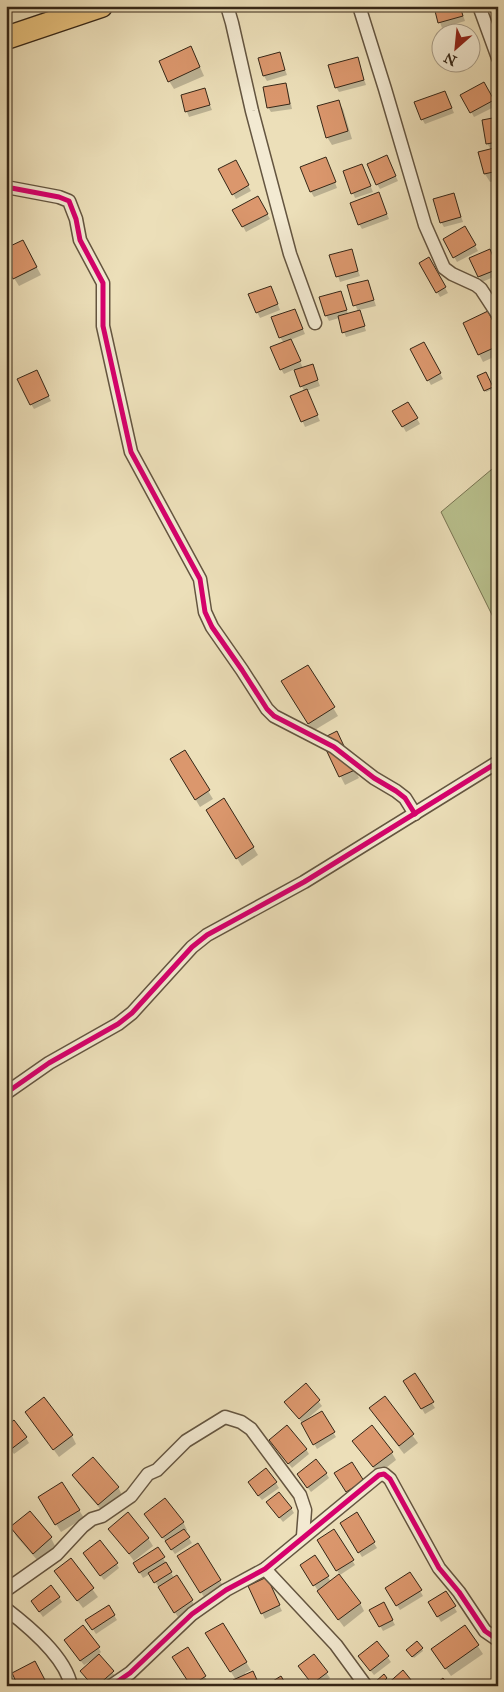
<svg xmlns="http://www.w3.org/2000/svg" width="504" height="1692" viewBox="0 0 504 1692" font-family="'IM FELL Great Primer',serif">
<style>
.green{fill:#b9c18e;stroke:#787452}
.shadow{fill:#0003}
.building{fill:#db976d;stroke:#362717}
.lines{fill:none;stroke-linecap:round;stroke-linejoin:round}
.street-casing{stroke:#645540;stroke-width:15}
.highway-casing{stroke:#362717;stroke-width:25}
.street{stroke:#f3ead2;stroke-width:12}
.highway{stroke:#e6c07c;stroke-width:22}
.cycleway-casing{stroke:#f3ead2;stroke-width:8}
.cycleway{stroke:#d6006c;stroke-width:5}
</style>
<rect width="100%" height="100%" fill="#ecdfb9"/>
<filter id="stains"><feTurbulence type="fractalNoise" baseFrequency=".004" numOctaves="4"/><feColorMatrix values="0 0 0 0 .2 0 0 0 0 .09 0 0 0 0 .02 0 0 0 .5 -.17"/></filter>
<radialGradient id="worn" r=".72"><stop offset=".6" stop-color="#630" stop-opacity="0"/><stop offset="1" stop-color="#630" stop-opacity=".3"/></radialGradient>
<path class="green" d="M498 464V627L441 512Z"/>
<g class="shadow">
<path d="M439 6H460L465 21 442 28 435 8Z"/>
<path d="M279 53 287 75 267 81 264 76Z"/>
<path d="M195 56 204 76 174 89 169 81Z"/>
<path d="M357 59 366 85 339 92 336 87Z"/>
<path d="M484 84 496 106 474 117 462 95Z"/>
<path d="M286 85 288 90 292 109 271 112 268 107Z"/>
<path d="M204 90 212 110 189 117 187 112Z"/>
<path d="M445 92 454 113 425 124 422 119Z"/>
<path d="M338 101 343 109 352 139 332 145 327 137Z"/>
<path d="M498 118V180L490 182 485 174 479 153 491 150 487 143Z"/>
<path d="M235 162 251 191 236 199 220 170Z"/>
<path d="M389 162 398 181 380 189 377 184Z"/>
<path d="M328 164 337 188 314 197 311 192Z"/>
<path d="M362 165 373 192 355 198 353 193Z"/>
<path d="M454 195 463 222 444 227 441 222Z"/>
<path d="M258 198 270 219 246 232 234 210Z"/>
<path d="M381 199 389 219 362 229 359 224Z"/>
<path d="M465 228 478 251 457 262 444 239Z"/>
<path d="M27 249 41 275 19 286 14 278Z"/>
<path d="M351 250 360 276 340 282 331 256Z"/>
<path d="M492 256 498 268V275L482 282 471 259Z"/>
<path d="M429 259 448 293 440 297 420 263Z"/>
<path d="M368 281 376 306 359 310 366 331 346 337 339 318 329 321 326 315 341 292 348 314 358 312 349 286Z"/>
<path d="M271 287 280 310 260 318 257 312Z"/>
<path d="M295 310 305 334 290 340 303 368 312 365 320 386 306 391 320 421 305 427 292 396 304 391 295 369 284 374 281 369 284 343 280 337Z"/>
<path d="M498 333V355L483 362 479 354Z"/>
<path d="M424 343 443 379 431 385 412 350Z"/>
<path d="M485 374 493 389 486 392 479 377Z"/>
<path d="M39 376 51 401 34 409 31 404Z"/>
<path d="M408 403 420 424 406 432 394 411Z"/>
<path d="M308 666 338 716 313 731 287 690Z"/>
<path d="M322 740 341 741 359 778 345 785Z"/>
<path d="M184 752 213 799 200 807 172 760Z"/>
<path d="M224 800 258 855 242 866 212 818Z"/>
<path d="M415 1375 435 1408 425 1414 405 1381Z"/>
<path d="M306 1385 322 1406 306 1420 307 1421 321 1413 336 1437 317 1449 303 1424 286 1402Z"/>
<path d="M384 1398 418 1443 404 1454 375 1416Z"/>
<path d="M26 1412 72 1436 76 1444 59 1457Z"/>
<path d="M26 1438 29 1443 14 1454 6 1444Z"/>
<path d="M354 1441 392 1453 396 1460 378 1474Z"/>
<path d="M273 1445 306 1449 309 1454 292 1468Z"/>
<path d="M326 1473 329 1478 311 1492 301 1479Z"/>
<path d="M74 1475 118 1487 122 1495 103 1512 78 1483Z"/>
<path d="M276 1483 279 1488 262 1500 252 1488Z"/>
<path d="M44 1505 79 1510 84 1518 61 1532Z"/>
<path d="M271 1507 291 1508 294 1513 283 1522Z"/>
<path d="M145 1514 183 1522 187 1530 185 1532 192 1543 175 1554Z"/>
<path d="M356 1514 377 1548 362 1557 341 1523Z"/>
<path d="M12 1528 51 1538 55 1546 38 1561 16 1536Z"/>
<path d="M110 1529 148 1538 153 1546 134 1561Z"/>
<path d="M334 1531 355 1565 340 1575 318 1541Z"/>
<path d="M197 1545 225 1589 206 1600 183 1564Z"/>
<path d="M158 1549 174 1578 177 1577 195 1606 178 1617 150 1574 143 1578 134 1563Z"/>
<path d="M84 1554 116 1563 119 1568 104 1580Z"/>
<path d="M315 1557 331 1582 360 1603 364 1611 344 1627 323 1599 302 1565Z"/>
<path d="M71 1560 98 1597 83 1608 56 1572Z"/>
<path d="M410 1574 423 1596 400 1610 386 1588Z"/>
<path d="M269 1584 282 1611 265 1619 249 1587Z"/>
<path d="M446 1593 457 1612 441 1622 430 1603Z"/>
<path d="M59 1597 62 1602 43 1617 35 1606Z"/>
<path d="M384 1604 395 1625 383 1631 371 1610Z"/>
<path d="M109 1607 117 1620 96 1634 87 1620Z"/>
<path d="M465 1627 483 1654 451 1676 438 1657Z"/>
<path d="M6 1635 12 1646 6 1649Z"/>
<path d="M212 1642 246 1662 251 1670 245 1673 246 1675 255 1677 259 1686H237L236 1680Z"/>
<path d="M377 1643 391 1662 374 1675 363 1661Z"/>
<path d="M68 1645 98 1647 101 1652 98 1655 116 1677 106 1686H93L90 1663 89 1662 84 1665Z"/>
<path d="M187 1649 208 1682 202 1686H191L173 1658Z"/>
<path d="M422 1649 423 1651 414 1658 409 1652Z"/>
<path d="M314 1656 330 1678 320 1686H314L303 1671Z"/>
<path d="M34 1662 47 1686H20Z"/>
<path d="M384 1676 388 1681 383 1686H380L378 1684Z"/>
</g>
<g class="building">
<path d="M438 6H460L463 16 438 23 434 7Z"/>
<path d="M191 46 200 67 168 82 159 61Z"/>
<path d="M280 52 285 70 263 76 258 58Z"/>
<path d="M358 57 364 80 335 88 328 65Z"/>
<path d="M484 82 494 100 470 113 460 95Z"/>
<path d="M286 83 290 104 267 108 263 87Z"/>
<path d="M205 88 210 105 185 112 181 95Z"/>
<path d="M445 91 452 108 421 120 414 102Z"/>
<path d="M339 100 348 131 326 138 317 106Z"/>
<path d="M498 117V142L486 144 482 120Z"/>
<path d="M498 147V171L484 174 478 152Z"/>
<path d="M387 155 396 176 376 185 367 164Z"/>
<path d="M326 157 336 182 310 192 300 167Z"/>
<path d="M236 160 249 185 232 195 218 169Z"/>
<path d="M362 164 371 186 351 194 343 171Z"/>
<path d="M379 192 387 214 358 225 350 203Z"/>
<path d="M454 193 461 217 440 223 433 199Z"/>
<path d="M258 196 268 214 242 227 232 210Z"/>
<path d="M465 226 476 245 453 258 443 239Z"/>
<path d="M23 240 37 267 13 279 6 265V248Z"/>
<path d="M352 249 358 271 336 277 329 255Z"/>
<path d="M490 249 498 269 478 277 469 258Z"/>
<path d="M429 257 446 287 436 293 419 263Z"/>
<path d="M368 280 374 300 353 306 347 285Z"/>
<path d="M271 286 278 304 256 313 248 294Z"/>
<path d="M341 291 347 310 325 316 319 297Z"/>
<path d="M295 309 303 329 279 338 271 317Z"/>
<path d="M360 310 365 326 342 333 338 316Z"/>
<path d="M488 311 498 332V346L478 355 463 323Z"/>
<path d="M291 339 301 361 280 370 270 347Z"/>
<path d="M424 342 441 373 427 381 410 349Z"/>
<path d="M313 364 318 380 300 387 294 370Z"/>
<path d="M37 370 49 396 30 405 17 379Z"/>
<path d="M486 372 493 387 484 391 477 376Z"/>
<path d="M307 389 318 415 301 422 290 396Z"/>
<path d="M408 402 418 418 402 427 392 411Z"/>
<path d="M308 665 335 707 308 724 281 681Z"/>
<path d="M337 731 355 770 339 777 321 739Z"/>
<path d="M185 750 210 790 195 800 170 759Z"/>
<path d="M224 798 254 847 236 859 206 810Z"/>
<path d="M415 1373 434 1402 421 1409 403 1381Z"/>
<path d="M306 1383 320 1400 299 1419 284 1402Z"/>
<path d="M385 1396 414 1434 399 1446 369 1408Z"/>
<path d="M44 1397 73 1435 53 1450 25 1412Z"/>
<path d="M322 1411 335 1432 313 1445 301 1423Z"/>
<path d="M14 1420 27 1437 10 1450 6 1444V1426Z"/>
<path d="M287 1425 307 1449 288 1464 269 1440Z"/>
<path d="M372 1425 393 1452 373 1467 352 1441Z"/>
<path d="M93 1457 119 1487 98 1505 72 1475Z"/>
<path d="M316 1459 327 1473 307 1488 297 1474Z"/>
<path d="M352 1462 364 1481 346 1492 334 1473Z"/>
<path d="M266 1468 277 1482 258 1496 248 1482Z"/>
<path d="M62 1482 80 1510 55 1525 38 1497Z"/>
<path d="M279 1492 292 1508 279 1518 266 1502Z"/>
<path d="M165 1498 184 1522 162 1538 144 1514Z"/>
<path d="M30 1511 52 1537 33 1554 10 1527Z"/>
<path d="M128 1512 149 1538 129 1554 108 1529Z"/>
<path d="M357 1512 375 1542 358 1553 340 1523Z"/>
<path d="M184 1529 190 1537 171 1550 165 1541Z"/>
<path d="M334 1529 354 1560 336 1571 317 1540Z"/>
<path d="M100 1540 118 1563 100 1576 83 1553Z"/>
<path d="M198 1543 221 1580 200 1593 177 1556Z"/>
<path d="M158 1547 165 1557 139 1573 133 1563Z"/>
<path d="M315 1555 329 1576 313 1586 300 1565Z"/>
<path d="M71 1558 94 1588 77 1601 54 1571Z"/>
<path d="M166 1562 172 1572 154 1583 148 1573Z"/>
<path d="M410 1572 422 1590 396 1606 385 1588Z"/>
<path d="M339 1574 361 1603 338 1620 317 1591Z"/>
<path d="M177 1575 193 1600 174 1613 158 1587Z"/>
<path d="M267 1577 280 1605 261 1614 248 1586Z"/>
<path d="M51 1585 60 1597 39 1612 31 1601Z"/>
<path d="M446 1591 456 1606 437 1617 428 1602Z"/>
<path d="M384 1602 393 1620 379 1627 369 1610Z"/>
<path d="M109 1605 115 1615 92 1630 85 1620Z"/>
<path d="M223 1623 247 1662 230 1672 205 1633Z"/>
<path d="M83 1625 100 1647 80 1661 64 1640Z"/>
<path d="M465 1625 479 1645 445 1669 431 1649Z"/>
<path d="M377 1641 389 1656 370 1671 358 1656Z"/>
<path d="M417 1641 423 1648 412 1657 406 1650Z"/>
<path d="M188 1647 206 1676 191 1686 172 1657Z"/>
<path d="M99 1654 114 1671 97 1686H93L80 1671Z"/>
<path d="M314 1654 328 1672 312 1684 298 1666Z"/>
<path d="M35 1661 45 1680 34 1686H18L12 1673Z"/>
<path d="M403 1670 416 1686H385Z"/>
<path d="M253 1671 257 1680 246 1686H236L233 1680Z"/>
<path d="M384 1674 387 1678 379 1686 375 1682Z"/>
<path d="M281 1676 287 1686H269L268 1684Z"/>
<path d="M443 1678 449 1686H433Z"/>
</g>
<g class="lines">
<defs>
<g id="street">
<path d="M227 6 232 23 252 111 290 254 315 323"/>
<path d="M359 6 385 89 425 225 444 268 452 274 476 285 481 289 498 315"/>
<path d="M479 6 498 58"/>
<path d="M6 187 59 197 69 201 76 219 80 240 103 283V326L131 452 200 579 205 612 212 627 242 670 267 709 274 716 334 747 374 778 396 791 405 798 415 814"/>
<path d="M6 1093 49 1063 118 1024 132 1013 192 947 207 935 304 882 498 762"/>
<path d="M265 1569 336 1645 366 1686"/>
<path d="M6 1590 57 1554 83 1526 92 1519 102 1516 131 1496 148 1474 157 1470 186 1441 225 1417 241 1422 251 1429 300 1495 305 1510 303 1536"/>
<path d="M6 1609C28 1626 66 1657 71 1686"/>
<path d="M111 1686 130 1673 192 1614 226 1590 265 1569 379 1475 384 1474 390 1479 439 1568 459 1592 485 1631 498 1640"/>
</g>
<path id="highway" d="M6 38 101 6"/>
</defs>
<use href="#street" class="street-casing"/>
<use href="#highway" class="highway-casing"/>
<use href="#street" class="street"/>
<use href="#highway" class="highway"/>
<defs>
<g id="cycleway">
<path d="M6 187 59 197 69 201 76 219 80 240 103 283V326L131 452 200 579 205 612 212 627 242 670 267 709 274 716 334 747 374 778 396 791 405 798 415 814"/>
<path d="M6 1093 49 1063 118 1024 132 1013 192 947 207 935 304 882 498 762"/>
<path d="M111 1686 130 1673 192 1614 226 1590 265 1569 379 1475 384 1474 390 1479 439 1568 459 1592 485 1631 498 1640"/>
</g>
</defs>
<use href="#cycleway" class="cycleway-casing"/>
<use href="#cycleway" class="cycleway"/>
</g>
<rect width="504" height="1692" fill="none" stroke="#ecdfb9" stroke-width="25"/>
<rect x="8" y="8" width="489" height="1677" fill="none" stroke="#362717" stroke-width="2.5"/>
<rect x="12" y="12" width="479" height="1667" fill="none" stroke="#362717"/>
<g transform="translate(456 48) rotate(207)"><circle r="24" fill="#f3ead2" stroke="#a79c87"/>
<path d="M0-4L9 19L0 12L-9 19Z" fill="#8f2418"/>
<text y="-8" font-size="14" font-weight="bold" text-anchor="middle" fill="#362717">N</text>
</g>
<rect width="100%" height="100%" filter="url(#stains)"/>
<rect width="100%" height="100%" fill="url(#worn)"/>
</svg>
